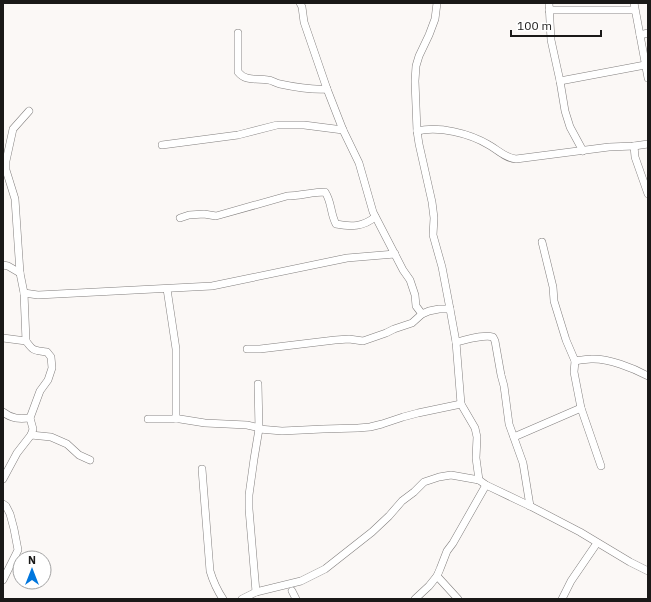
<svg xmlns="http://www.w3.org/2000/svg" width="651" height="602" viewBox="0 0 651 602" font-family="'IBM Plex Sans',sans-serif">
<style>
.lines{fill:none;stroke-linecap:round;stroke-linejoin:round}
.minor-casing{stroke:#827f7e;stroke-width:8}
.minor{stroke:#fff;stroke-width:7}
</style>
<rect width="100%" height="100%" fill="#fbf8f6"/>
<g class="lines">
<defs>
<g id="minor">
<path d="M300 3 302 7 304 22 327 89 343 130 359 163 373 212 403 270 410 280 415 295 416 306 422 314"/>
<path d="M437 3 435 19 429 35 419 56 416 66 415 81 417 131 419 144 432 202 434 218 433 235 442 267 450 309 456 342 461 404 475 428 477 437 476 458 479 480"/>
<path d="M549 3 551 40 560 81 565 111 570 127 583 151"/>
<path d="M634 3 648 78"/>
<path d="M549 10H634"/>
<path d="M238 33V72C246 82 257 78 268 80 272 80 275 83 280 84 294 87 312 90 327 89"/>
<path d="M640 35 648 33"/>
<path d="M560 81 645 65"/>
<path d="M417 131C439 126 469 133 489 145 498 150 505 158 516 159L609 147 634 146 648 144"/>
<path d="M162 145 238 135 277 125H304L343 130"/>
<path d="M634 146 635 157 648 194"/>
<path d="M180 218 189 215 204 214 216 216 287 196C300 196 312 192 325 192 332 202 330 213 336 224 351 227 363 227 375 217"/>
<path d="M542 242 553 287 554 301 566 340 575 361 574 372 581 408 601 466"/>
<path d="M3 265 8 266 20 273"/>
<path d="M167 289 176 349V419"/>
<path d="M24 293 38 295 212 286 347 258 395 254"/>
<path d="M3 338 26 341"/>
<path d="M456 342C466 340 484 334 493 337L495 341 501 375 504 386 509 424 523 463 530 506"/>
<path d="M247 349H260L335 340 349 339 363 341 386 333 394 329 412 323 422 314 429 311 439 309H450"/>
<path d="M575 361C581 360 586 359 591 359 608 358 633 368 648 376"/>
<path d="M3 412C12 419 19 419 30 418"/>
<path d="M148 419H180L205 423 247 425 256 427 259 429 282 431 323 429 358 428 370 427 382 424 403 417 418 413 461 404"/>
<path d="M31 435 51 437 67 444 79 455 90 460"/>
<path d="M514 437 581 408"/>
<path d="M202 469 210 571C213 581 217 590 223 599"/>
<path d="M3 479 17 453 31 435 33 429 30 418 40 391 48 380 52 368 51 357 47 352C34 350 34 352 26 341L24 293 20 273 15 199 6 170V161L13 129 29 111"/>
<path d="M3 504 6 506 10 514 14 529 18 550 3 580"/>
<path d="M437 576 458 599"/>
<path d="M292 591 296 599"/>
<path d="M256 592 249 509V495L254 459 259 429 258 384"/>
<path d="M242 599 256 592 301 581 325 569 372 532 389 516 402 501 414 492 424 482 439 477 451 475 479 480 486 485 530 506 580 532 630 562 648 571"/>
<path d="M415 599 429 586 437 576 440 569 447 551 453 543 486 485"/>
<path d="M562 599 571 581 597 543"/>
</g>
</defs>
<use href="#minor" class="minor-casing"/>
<use href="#minor" class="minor"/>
</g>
<rect width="651" height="602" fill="none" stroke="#1a1918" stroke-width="8"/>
<g transform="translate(32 570)"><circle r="19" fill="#ffffff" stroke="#a3a3a3"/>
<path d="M0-3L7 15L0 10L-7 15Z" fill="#0076dd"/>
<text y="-6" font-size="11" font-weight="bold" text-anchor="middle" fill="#1a1918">N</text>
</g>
<path d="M511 30v6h90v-6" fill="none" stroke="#1a1918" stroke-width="2"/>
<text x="517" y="30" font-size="12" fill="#1a1918" stroke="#ffffff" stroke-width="3" paint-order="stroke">100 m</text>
</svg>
